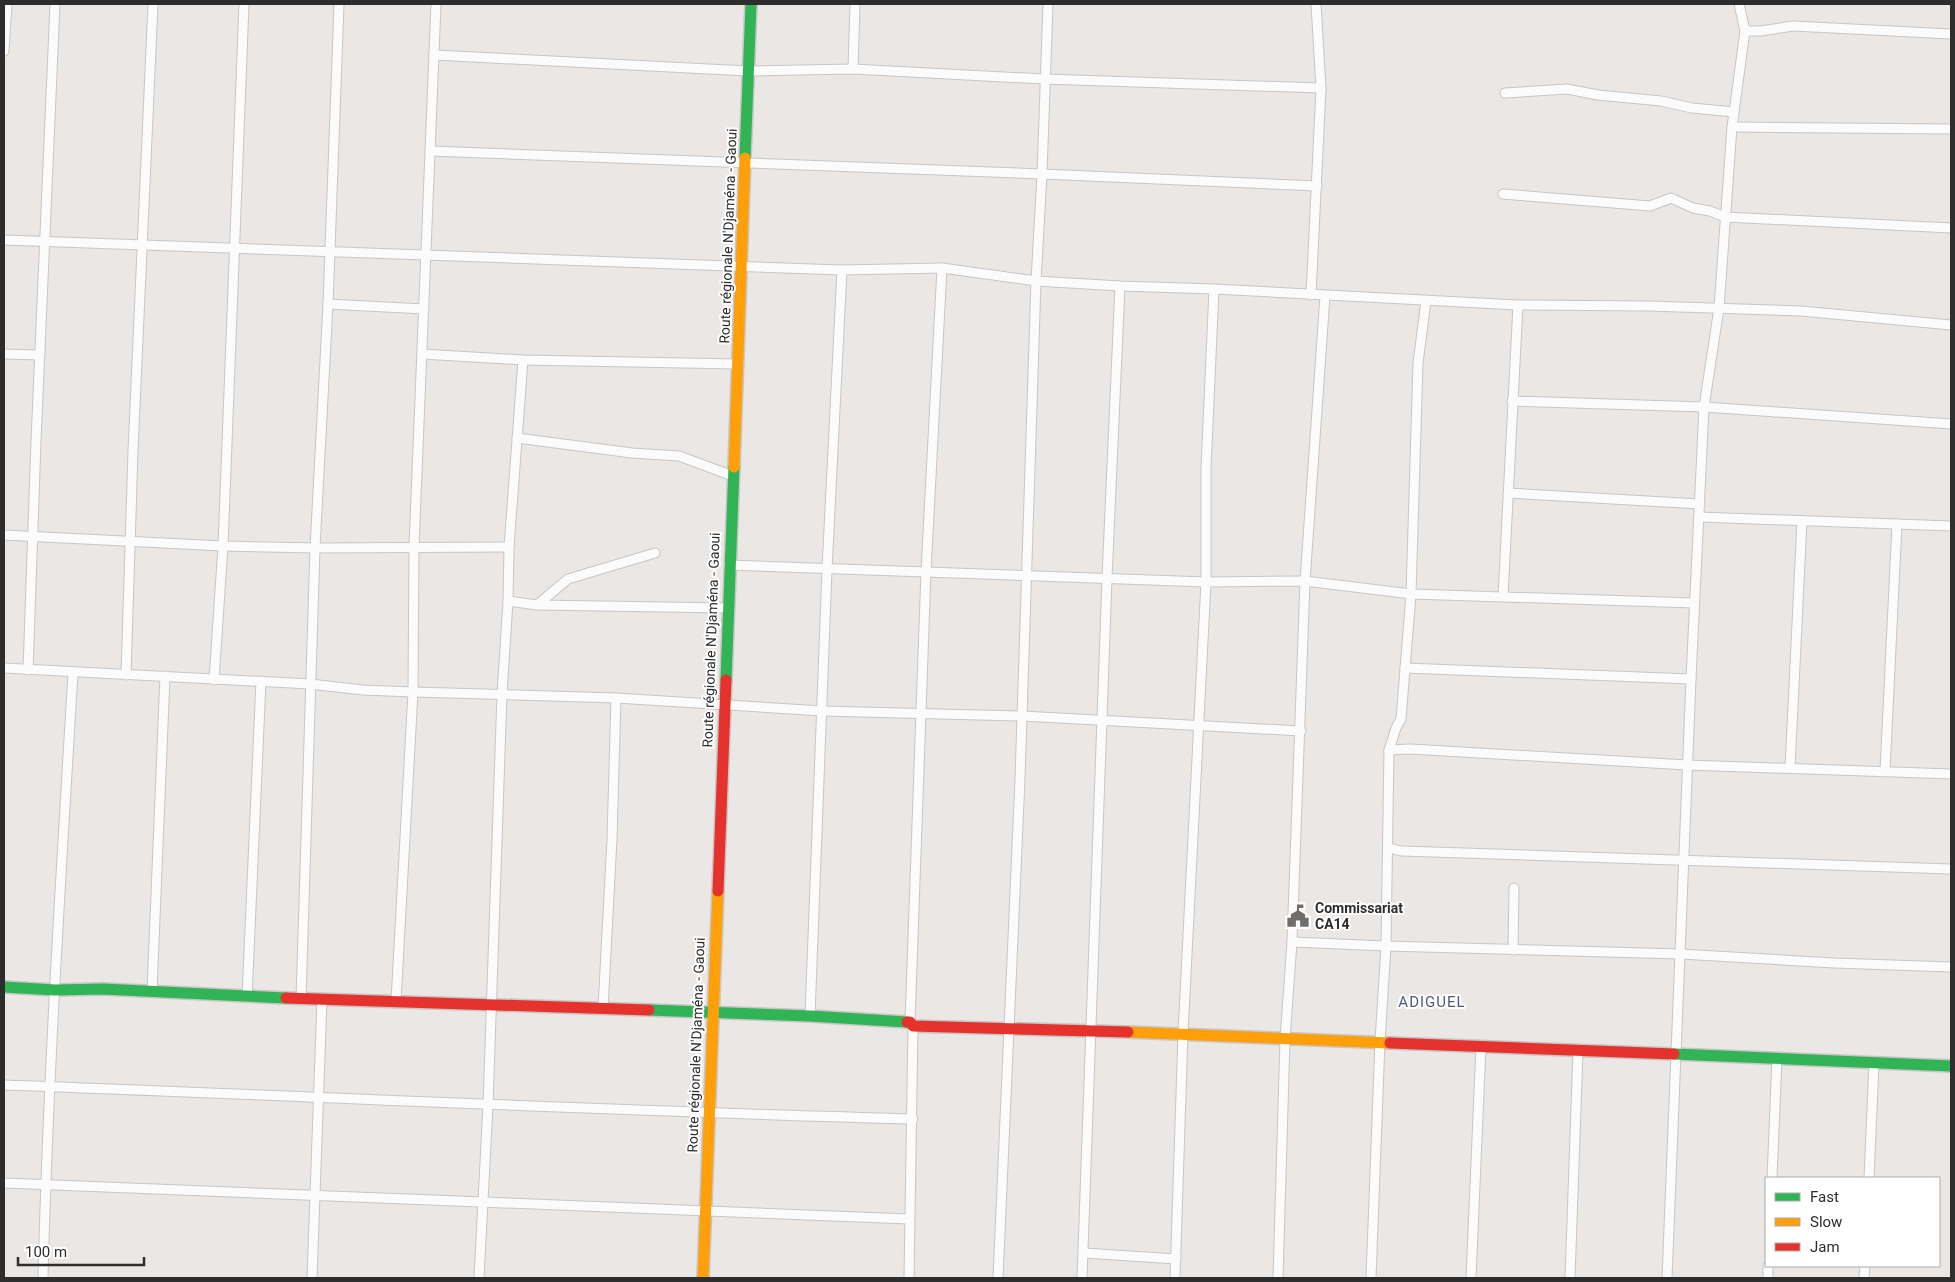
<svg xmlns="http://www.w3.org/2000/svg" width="1955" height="1282" viewBox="0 0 1955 1282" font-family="Roboto,sans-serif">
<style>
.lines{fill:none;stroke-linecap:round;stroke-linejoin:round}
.street-casing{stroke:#c7c6c6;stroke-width:11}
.fast-casing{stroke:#c7c6c6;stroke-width:14}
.slow-casing{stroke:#c7c6c6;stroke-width:14}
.jam-casing{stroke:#c7c6c6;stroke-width:14}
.street{stroke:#fcfbfb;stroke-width:9}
.fast{stroke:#30b455;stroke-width:11}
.slow{stroke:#ff9f0a;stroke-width:11}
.jam{stroke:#e5322d;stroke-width:11}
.labels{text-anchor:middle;stroke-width:4;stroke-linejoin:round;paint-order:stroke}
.street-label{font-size:14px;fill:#2d2d2d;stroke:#fff}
.poi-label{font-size:14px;font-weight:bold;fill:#2d2d2d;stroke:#fff;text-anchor:start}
.neighbourhood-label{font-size:15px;letter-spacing:1px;fill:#4e5a7e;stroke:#fff}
</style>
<rect width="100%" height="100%" fill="#ebe7e4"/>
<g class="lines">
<defs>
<g id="street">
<path d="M1745 31H1761L1793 26 1951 34"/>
<path d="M4 51 7 4"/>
<path d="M434 55 748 71 853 69 1044 79 1321 88"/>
<path d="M853 69 855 4"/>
<path d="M1505 93 1567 89 1598 95 1661 101 1692 108 1734 112"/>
<path d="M1732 127 1951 129"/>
<path d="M430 151 1042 174 1317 186"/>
<path d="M1503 194 1650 206 1671 198 1693 208 1710 211 1725 217 1951 228"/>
<path d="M4 240 842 270 942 268 1036 281 1120 286 1214 289 1518 305 1649 306 1801 311 1951 325"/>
<path d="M1311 295 1321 88 1316 4"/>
<path d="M328 304 424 309"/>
<path d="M4 354 40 355"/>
<path d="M422 354 523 360 738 364"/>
<path d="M1512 401 1704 407 1951 424"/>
<path d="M517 438 632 453 679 456 733 476"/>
<path d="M1508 493 1700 504"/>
<path d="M1699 517 1951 526"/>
<path d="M4 535 223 546 315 548 509 547"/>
<path d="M729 565 1206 582 1305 581 1411 594 1694 603"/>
<path d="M1503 596 1518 305"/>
<path d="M508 601 537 605 727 608"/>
<path d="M537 605 568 579 655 553"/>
<path d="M4 668 310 684 363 690 413 692 616 698 822 711 1022 716 1301 731"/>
<path d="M1405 668 1691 679"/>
<path d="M28 670 36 441 55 4"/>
<path d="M126 675 133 451 153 4"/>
<path d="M214 680 223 546 244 4"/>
<path d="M1389 750 1410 749 1687 765 1951 774"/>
<path d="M1790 768 1802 521"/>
<path d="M1885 771 1897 524"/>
<path d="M1389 848 1401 851 1951 869"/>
<path d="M1292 942 1386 946 1681 954 1834 963 1951 967"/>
<path d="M1513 950 1514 888"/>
<path d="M152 991 165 676"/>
<path d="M247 997 261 681"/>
<path d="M301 999 315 548 328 304 339 4"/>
<path d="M396 1001 413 692 414 546 436 4"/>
<path d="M603 1008 612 839 616 698"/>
<path d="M810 1016 827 569 842 270"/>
<path d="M910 1022 926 571 942 268"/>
<path d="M4 1085C307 1096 610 1111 913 1119"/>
<path d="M1772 1178 1777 1058"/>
<path d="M1869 1178 1874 1064"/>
<path d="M4 1183 909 1219"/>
<path d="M1084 1253 1176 1259"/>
<path d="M43 1278C48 1076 61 874 73 673"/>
<path d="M312 1278 322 1000"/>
<path d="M479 1278 488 1105 502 694 508 601 509 547 523 360"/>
<path d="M909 1278 913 1026"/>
<path d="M998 1278 1020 779 1036 281 1042 174 1048 4"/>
<path d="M1082 1278 1107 578 1120 286"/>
<path d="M1175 1278 1183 1033 1206 582V468L1214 289"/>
<path d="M1278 1278 1285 1039 1292 942 1305 581 1325 296"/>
<path d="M1371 1278 1380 1041 1386 946 1389 750 1396 728 1401 719 1411 594 1418 363 1426 301"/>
<path d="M1471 1278 1481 1046"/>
<path d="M1570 1278 1578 1051"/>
<path d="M1667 1278 1691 679 1704 407 1719 308 1732 127 1745 31 1739 4"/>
<path d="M1768 1278V1266"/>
<path d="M1864 1278 1865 1266"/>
</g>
<g id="fast">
<path d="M745 158 751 4"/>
<path d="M726 680 734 467"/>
<path d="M4 987 55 990 103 989 286 998"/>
<path d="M649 1010 810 1016 907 1022"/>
<path d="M1674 1054 1951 1066"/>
</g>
<g id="slow">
<path d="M734 467 745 158"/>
<path d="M1128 1032 1390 1043"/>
<path d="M703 1278 718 891"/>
</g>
<g id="jam">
<path d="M718 891 726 680"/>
<path d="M286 998 649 1010"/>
<path d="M907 1022H910L913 1026 1128 1032"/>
<path d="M1390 1043 1674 1054"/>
</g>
</defs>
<use href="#street" class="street-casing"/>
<use href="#fast" class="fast-casing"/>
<use href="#slow" class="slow-casing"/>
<use href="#jam" class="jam-casing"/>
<use href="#street" class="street"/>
<use href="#fast" class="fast"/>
<use href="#slow" class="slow"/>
<use href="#jam" class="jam"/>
</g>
<defs>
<symbol id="civic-bare" viewBox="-9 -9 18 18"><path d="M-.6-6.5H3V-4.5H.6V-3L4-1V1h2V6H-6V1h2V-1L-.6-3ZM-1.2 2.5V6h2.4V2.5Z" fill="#706e6d" stroke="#fff" stroke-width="2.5" paint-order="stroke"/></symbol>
</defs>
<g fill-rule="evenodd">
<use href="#civic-bare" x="1282" y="900" width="32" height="32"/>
</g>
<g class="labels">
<g class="street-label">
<text transform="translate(728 236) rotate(-88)" y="5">Route régionale N'Djaména - Gaoui</text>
<text transform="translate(711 640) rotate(-88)" y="5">Route régionale N'Djaména - Gaoui</text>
<text transform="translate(696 1045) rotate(-88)" y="5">Route régionale N'Djaména - Gaoui</text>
</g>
<g class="poi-label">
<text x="1315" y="913">Commissariat<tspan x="1315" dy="16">CA14</tspan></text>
</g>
<g class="neighbourhood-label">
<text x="1432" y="1007">ADIGUEL</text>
</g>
</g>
<rect width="1955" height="1282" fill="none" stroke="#2d2d2d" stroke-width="10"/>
<rect x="1765" y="1177" width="175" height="90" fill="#ffffff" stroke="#ababab"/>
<rect x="1775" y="1193" width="25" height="8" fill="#30b455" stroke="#ababab"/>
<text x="1810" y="1202" font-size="15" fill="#2d2d2d">Fast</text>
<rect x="1775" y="1218" width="25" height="8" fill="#ff9f0a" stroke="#ababab"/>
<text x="1810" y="1227" font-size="15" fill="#2d2d2d">Slow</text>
<rect x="1775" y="1243" width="25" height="8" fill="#e5322d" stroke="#ababab"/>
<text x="1810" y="1252" font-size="15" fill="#2d2d2d">Jam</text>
<path d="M18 1257v8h126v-8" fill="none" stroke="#2d2d2d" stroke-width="2.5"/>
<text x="25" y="1257" font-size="15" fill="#2d2d2d" stroke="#ffffff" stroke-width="4" paint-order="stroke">100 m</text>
</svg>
